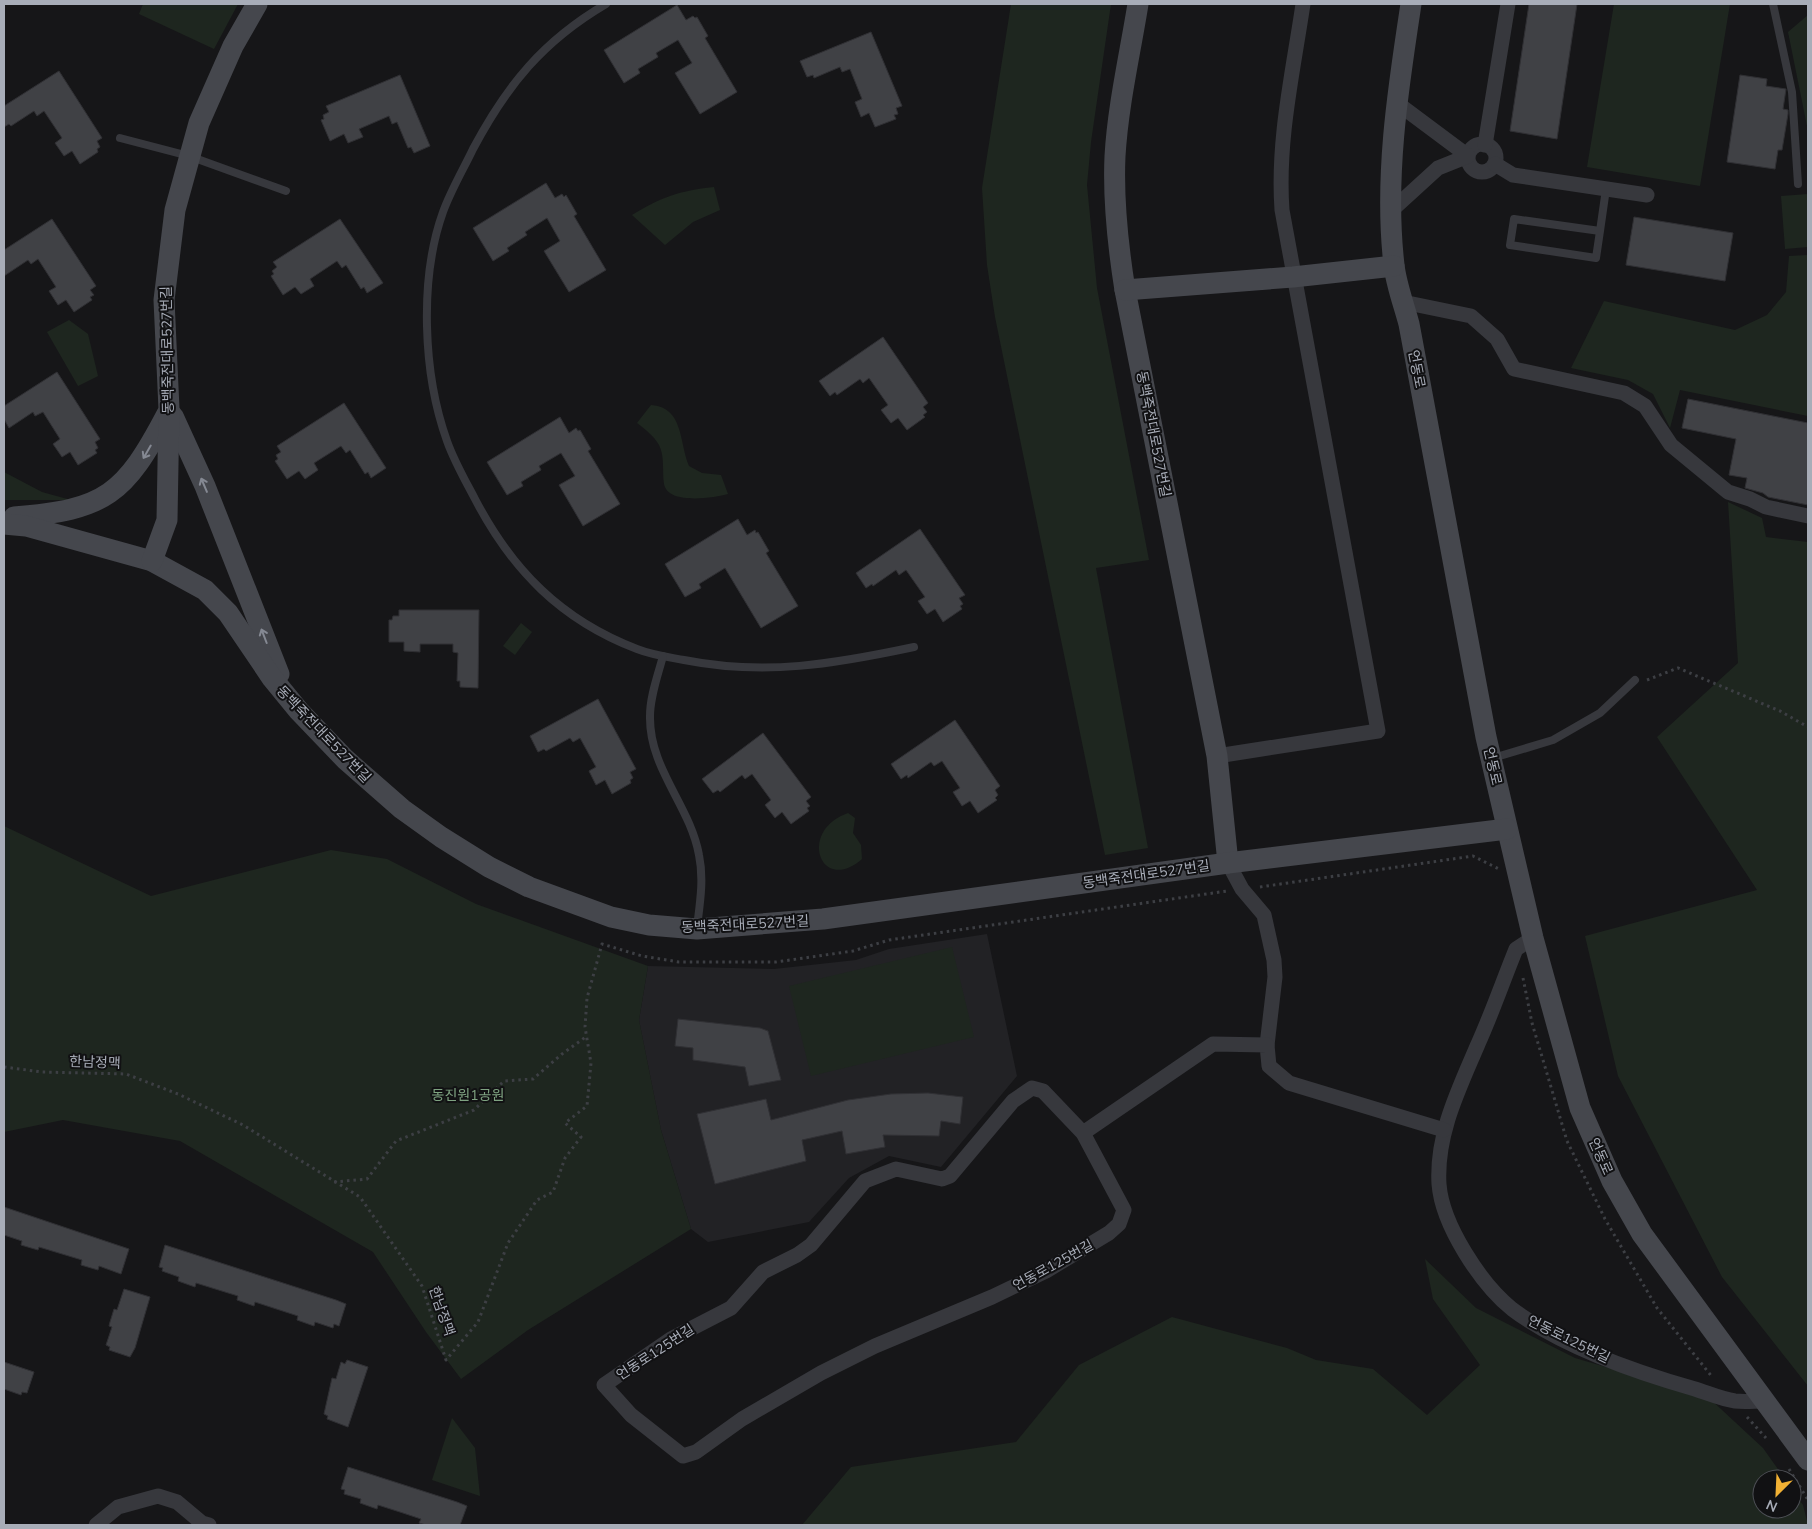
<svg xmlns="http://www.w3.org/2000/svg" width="1812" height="1529" viewBox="0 0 1812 1529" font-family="'Nunito Sans','Noto Sans KR',sans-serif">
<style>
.built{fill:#222225}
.green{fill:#1e261f}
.building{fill:#404145;stroke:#303034}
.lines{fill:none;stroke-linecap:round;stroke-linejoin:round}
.path{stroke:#3d3f44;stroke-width:3;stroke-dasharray:2.5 4;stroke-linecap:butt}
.lane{stroke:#37383d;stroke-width:8}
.street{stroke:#37383d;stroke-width:15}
.secondary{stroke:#45474d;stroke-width:21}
.oneway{stroke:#858993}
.labels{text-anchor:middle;stroke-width:4;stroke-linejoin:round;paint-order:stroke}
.street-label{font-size:14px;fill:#a8adb8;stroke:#111113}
.park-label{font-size:14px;fill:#7fa381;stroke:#111113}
</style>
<rect width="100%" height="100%" fill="#161618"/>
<path class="built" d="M987 934 1017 1076 941 1167 889 1156 849 1178 809 1222 708 1242 691 1229 661 1130 639 1020 648 966 774 969 856 960 889 949Z"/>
<g class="green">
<path d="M143 4H238L214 49 139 14Z"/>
<path d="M1011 4H1111L1091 142 1087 185 1097 288 1149 560 1096 568 1148 848 1105 855 995 317 987 265 982 188Z"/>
<path d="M1614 4H1730L1700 186 1587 167Z"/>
<path d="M1808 15V131L1788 32Z"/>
<path d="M714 187 720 210 693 222 665 245 632 215C662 197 678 191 714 187Z"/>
<path d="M1808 194V247L1785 249 1781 196Z"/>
<path d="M1808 255V416L1680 390 1670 428 1653 394 1628 380 1571 368 1604 301 1735 330 1767 315 1786 292 1789 256Z"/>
<path d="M69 320 88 334 98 376 78 386 47 332Z"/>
<path d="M651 405C684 407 679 443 689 466L702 473 721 475 728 494C713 498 668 505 664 484 662 471 665 457 659 445 654 436 645 429 637 423Z"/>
<path d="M4 472 42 492 71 500H4Z"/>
<path d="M1728 502 1762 518 1766 537 1808 542V1386L1722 1277 1618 1076 1585 936 1757 890 1657 737 1738 663Z"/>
<path d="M521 623 532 632 515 655 503 646Z"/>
<path d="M848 813 855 818 853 833 861 845 862 859C821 895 797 831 848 813Z"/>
<path d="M4 826 151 896 331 850 387 859 476 904 648 966 639 1020 661 1130 691 1229 528 1330 461 1379 426 1332 373 1252 180 1141 63 1120 4 1132Z"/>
<path d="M952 947 974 1037 811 1076 789 986Z"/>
<path d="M1425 1259 1476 1308 1575 1358 1708 1397 1763 1448 1785 1479H1762V1509H1792V1490L1803 1505 1808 1525H802L851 1467 1016 1442 1079 1365 1172 1317 1287 1348 1316 1360 1373 1369 1427 1415 1480 1365 1433 1299Z"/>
<path d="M452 1418 475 1448 480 1496 432 1480Z"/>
</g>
<g class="building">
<path d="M1529 4H1577L1557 139 1510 131Z"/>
<path d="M677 5 686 20 693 16 695 18 697 17 708 36 705 38 737 92 700 114 675 73 692 63 678 40 656 53 658 57 638 69 640 73 624 83 604 50Z"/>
<path d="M871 32 902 106 896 108 898 114 894 115 896 119 875 127 869 113 861 117 855 102 862 99 850 69 842 72 840 67 814 78 813 75 807 77 800 61Z"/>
<path d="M59 71 102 138 97 141 100 147 97 149 98 152 80 164 72 151 64 156 55 143 62 138 44 111 37 116 34 111 11 126 9 124 4 127V106Z"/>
<path d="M400 75 430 146 414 153 411 147 408 148 397 122 392 124 389 116 359 129 363 137 348 143 344 134 330 141 321 120 324 119 323 115 329 112 326 106Z"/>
<path d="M1740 75 1767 79 1766 86 1786 89 1783 109 1788 110V114L1782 150H1778L1775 169 1727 162Z"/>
<path d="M546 183 555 198 562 194 564 197 566 195 577 214 574 216 606 270 569 292 544 251 560 241 547 218 525 232 527 235 507 248 509 251 493 261 473 228Z"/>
<path d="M1634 217 1733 233 1725 281 1626 265Z"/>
<path d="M52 219 96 286 90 290 94 295 90 297 92 300 74 312 66 300 58 305 49 291 56 287 38 259 31 264 28 260 4 276V250Z"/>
<path d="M340 219 383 283 367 293 364 287 361 289 346 265 342 268 337 261 310 279 314 286 301 294 295 287 283 295 271 276 274 274 272 271 277 267 273 262Z"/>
<path d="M883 337 928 403 923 407 927 412 923 415 925 417 907 430 898 418 891 423 881 410 888 405 869 378 863 383 860 379 837 395 835 392 830 396 819 381Z"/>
<path d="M57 372 100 439 95 442 98 448 95 450 97 453 78 465 70 452 62 457 53 444 60 439 43 412 35 416 33 412 9 428 4 419V406Z"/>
<path d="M1688 399 1808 423V505L1768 497 1763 493 1745 488 1747 478 1729 475 1736 439 1682 428Z"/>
<path d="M344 403 386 468 371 478 368 472 365 474 350 450 346 453 341 446 314 463 318 470 305 479 299 471 287 479 275 461 278 459 276 455 281 452 277 446Z"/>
<path d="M560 417 569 433 576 428 578 431 580 430 591 449 588 451 620 504 583 526 559 485 575 476 561 453 539 466 541 470 521 482 523 486 507 495 487 462Z"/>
<path d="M738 519 747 535 755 530 756 533 758 532 769 551 766 553 798 606 761 628 725 568 699 584 701 588 685 597 665 564Z"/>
<path d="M920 529 965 595 959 598 963 604 960 606 962 609 943 622 935 609 927 614 918 601 925 597 906 570 899 575 896 570 873 586 872 584 866 588 856 573Z"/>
<path d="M399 610H479L478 688 460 687V681H457L458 653 453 652V644H420V652L404 651V642H389V620H392L393 616H399Z"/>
<path d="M598 699 636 769 630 772 633 778 630 780 631 783 612 794 605 780 596 785 589 771 596 767 580 738 573 742 570 738 546 751 544 749 538 752 530 736Z"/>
<path d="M955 720 1000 786 995 790 998 795 995 798 997 800 978 813 970 801 962 806 953 792 960 788 942 761 934 766 931 762 908 778 907 775 901 779 891 764Z"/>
<path d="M763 733 811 797 806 801 810 806 807 808 809 811 791 824 782 812 775 818 765 805 771 800 752 774 745 779 742 775 720 792 718 790 713 793 702 779Z"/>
<path d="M678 1019 760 1028 768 1031 781 1080 749 1086 745 1067 693 1060V1048L675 1046Z"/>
<path d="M928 1093 963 1097 960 1124 941 1121 939 1136 883 1135 885 1147 846 1154 842 1131 802 1140 806 1161 715 1184 697 1114 766 1099 771 1120 848 1100 891 1094Z"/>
<path d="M4 1207 129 1249 121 1274 99 1266 98 1270 81 1265 82 1260 39 1247 38 1250 21 1245 22 1241 4 1235Z"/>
<path d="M165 1245 336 1300 346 1304 339 1326 334 1324 333 1328 315 1322 314 1326 297 1320 298 1316 255 1302 254 1306 237 1300 238 1296 196 1283 195 1287 178 1281 179 1277 162 1271 163 1268 159 1267Z"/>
<path d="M124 1289 150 1297 135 1348 130 1357 109 1350 110 1347 106 1345 112 1327 109 1326 110 1322 114 1309 117 1310Z"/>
<path d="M347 1360 368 1367 348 1427 327 1419 328 1416 324 1414 332 1378 336 1379 341 1362 345 1364Z"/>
<path d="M4 1362 34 1372 27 1393 22 1392 21 1395 4 1389Z"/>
<path d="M348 1467 457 1502 467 1506 460 1525H426L419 1523 421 1519 403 1513 378 1505 377 1509 360 1503 361 1499 344 1494 345 1490 341 1489Z"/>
</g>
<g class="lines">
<g class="path">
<path d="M1647 680 1678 668 1780 711 1808 727"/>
<path d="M1260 887 1473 856 1499 869"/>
<path d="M1523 978 1532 1023 1567 1141 1605 1219 1657 1308 1713 1378"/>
<path d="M4 1067 42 1072 126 1074 178 1094 243 1125 360 1197 422 1286 446 1360 478 1322 508 1243 537 1200 553 1192 565 1158 581 1137 565 1123 587 1106 591 1063 585 1027 587 998 602 944 642 956 679 962H776L853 951 889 940 1227 891"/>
<path d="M334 1182 367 1179 396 1141 474 1110 504 1081 533 1079 562 1054 587 1036"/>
<path d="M1747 1417 1766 1438"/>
<path d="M1789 1469 1808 1500"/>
</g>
<g class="lane">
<path d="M606 4C543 41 507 85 473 149 463 170 451 190 443 212 419 279 423 374 447 441 454 461 465 480 475 499 512 570 561 620 637 649 652 655 668 657 684 660 765 676 834 664 914 647"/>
<path d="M1773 4 1792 92 1798 184"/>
<path d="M120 138 189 156 286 191"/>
<path d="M1600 231 1596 258 1510 245 1514 219 1600 231 1606 189"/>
<path d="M663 656C658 675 650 696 650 716 649 769 690 805 699 855 704 879 700 903 697 927"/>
<path d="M1493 758 1553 740 1600 713 1635 680"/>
</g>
<g class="street">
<circle cx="1482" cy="158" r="14"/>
<path d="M1485 145 1508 4"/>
<path d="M1495 164 1513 175 1647 195"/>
<path d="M1392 210 1438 168 1468 156 1397 103"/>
<path d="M1403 302 1471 316 1497 339 1514 369 1624 393 1645 406 1671 445 1728 492 1750 499 1766 507 1808 516"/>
<path d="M1217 756 1378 731 1282 210C1277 141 1293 72 1303 4"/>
<path d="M1228 863 1242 889 1264 915 1274 960 1275 977 1267 1045"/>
<path d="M1533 938 1516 949C1503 981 1492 1013 1478 1044 1459 1089 1436 1134 1439 1184 1442 1225 1481 1284 1512 1309 1562 1347 1635 1372 1695 1389 1708 1393 1721 1399 1735 1401 1744 1402 1755 1401 1765 1401"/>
<path d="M1083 1133 1124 1210 1119 1224 1109 1233 1046 1271 992 1297 875 1346 821 1373 742 1419 696 1452 683 1456 631 1415 604 1385 671 1339 731 1308 763 1272 797 1255 811 1245 865 1181 896 1169 942 1179 950 1176 1013 1101 1032 1088 1043 1091 1083 1133 1213 1044 1267 1045 1269 1066 1289 1083 1444 1130"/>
<path d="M96 1525 118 1507 158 1496 177 1502 202 1523 209 1525"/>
</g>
<g class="secondary">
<path d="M1138 4C1130 54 1118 105 1115 156 1113 200 1118 246 1125 290L1217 756 1228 863"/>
<path d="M1411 4C1398 89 1384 178 1394 265 1396 284 1404 305 1409 324L1486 737 1533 938 1580 1108 1612 1181 1642 1234 1808 1460"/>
<path d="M1125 290 1293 277 1394 266"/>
<path d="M173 416 205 486 279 674"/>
<path d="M14 517C106 510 125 494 167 414"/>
<path d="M4 524 26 526 152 561 205 590 228 613 272 678 299 711 345 759 402 809 441 837 489 867 529 887 611 917 649 925 697 929 823 919 1228 863 1507 829"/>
<path d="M152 561 167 520 169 409 164 300 175 210 199 123 233 46 257 4"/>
</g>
</g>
<defs><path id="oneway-shaft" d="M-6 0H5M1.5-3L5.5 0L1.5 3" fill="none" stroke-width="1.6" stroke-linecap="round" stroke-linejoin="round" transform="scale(1.25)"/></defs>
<g class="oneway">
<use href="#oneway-shaft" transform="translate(147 452) rotate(120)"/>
<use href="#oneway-shaft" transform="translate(204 485) rotate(-113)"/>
<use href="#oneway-shaft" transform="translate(264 636) rotate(-111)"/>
</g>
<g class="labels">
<g class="street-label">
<text transform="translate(167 350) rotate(-91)" y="5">동백죽전대로527번길</text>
<text transform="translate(1417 369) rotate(79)" y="5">언동로</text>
<text transform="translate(1154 434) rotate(79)" y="5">동백죽전대로527번길</text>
<text transform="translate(324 734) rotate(46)" y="5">동백죽전대로527번길</text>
<text transform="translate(1493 766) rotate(77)" y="5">언동로</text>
<text transform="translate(1146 874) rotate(-8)" y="5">동백죽전대로527번길</text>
<text transform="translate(745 924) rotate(-3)" y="5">동백죽전대로527번길</text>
<text transform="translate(95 1062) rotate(2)" y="5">한남정맥</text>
<text transform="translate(1601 1156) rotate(66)" y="5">언동로</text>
<text transform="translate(1053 1265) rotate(-29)" y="5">언동로125번길</text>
<text transform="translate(442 1311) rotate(71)" y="5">한남정맥</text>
<text transform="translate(1569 1339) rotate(26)" y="5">언동로125번길</text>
<text transform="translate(655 1352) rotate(-33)" y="5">언동로125번길</text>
</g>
<g class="park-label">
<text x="468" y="1100">동진원1공원</text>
</g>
</g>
<rect width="1812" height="1529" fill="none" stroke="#a8adb8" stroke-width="10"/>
<g transform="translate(1777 1494) rotate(204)"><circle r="24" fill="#111113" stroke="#4d4f55"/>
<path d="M0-4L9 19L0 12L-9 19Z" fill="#f2b134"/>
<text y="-8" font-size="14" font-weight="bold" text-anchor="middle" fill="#a8adb8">N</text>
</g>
</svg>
